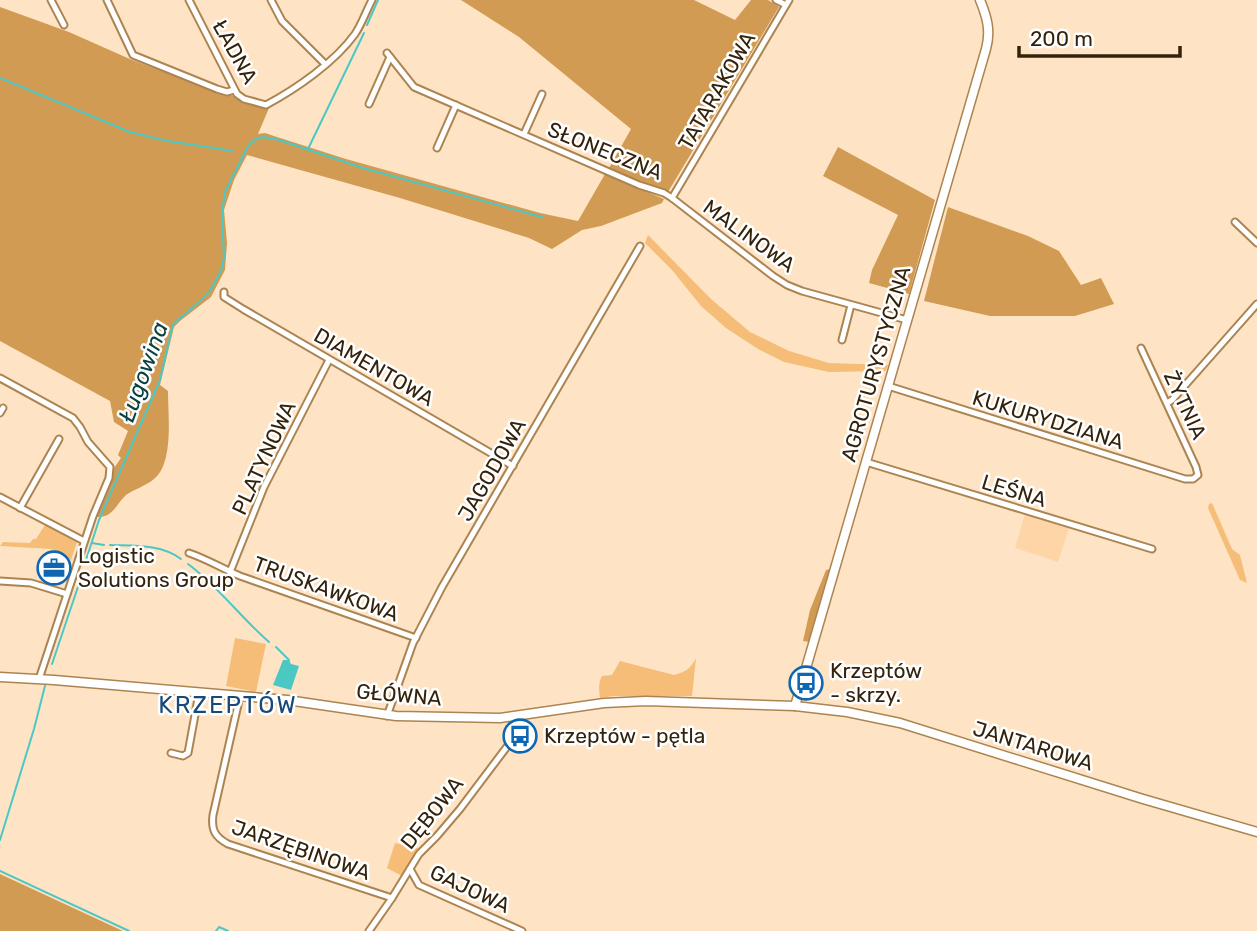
<svg xmlns="http://www.w3.org/2000/svg" width="1257" height="931" viewBox="0 0 1257 931" font-family="Rubik,sans-serif">
<style>
.built{fill:#fdd5a6}
.green{fill:#f5bd77}
.forest{fill:#d19b54}
.water{fill:#4bc8c4}
.lines{fill:none;stroke-linecap:round;stroke-linejoin:round}
.stream{stroke:#4bc8c4;stroke-width:2}
.street-casing{stroke:#ac8451;stroke-width:9}
.secondary-casing{stroke:#ac8451;stroke-width:11}
.street{stroke:#fff;stroke-width:5}
.secondary{stroke:#fff;stroke-width:8}
.labels{text-anchor:middle;stroke-width:5;stroke-linejoin:round;paint-order:stroke}
.street-label{font-size:21px;fill:#33230d;stroke:#fff}
.poi-label{font-size:21px;fill:#33230d;stroke:#fff;text-anchor:start}
.water-label{font-size:23px;font-style:italic;fill:#094341;stroke:#fff}
.quarter-label{font-size:24px;letter-spacing:2px;fill:#17497b;stroke:#fff}
</style>
<rect width="100%" height="100%" fill="#fee4c4"/>
<g class="built">
<path d="M1025 514 1069 528 1058 562 1015 548Z"/>
<path d="M51 549 71 560 64 583 57 587 40 581Z"/>
</g>
<g class="green">
<path d="M648 235 711 299 750 332 789 351 829 363 888 365 886 371 829 372 784 362 758 349 726 328 701 306 672 270 645 243Z"/>
<path d="M1212 503 1232 549 1240 555 1247 583 1240 580 1208 508 1209 504Z"/>
<path d="M45 525 77 542 71 560 51 549 0 546 3 542 30 543 33 539H36Z"/>
<path d="M235 638 266 644 256 692 226 686Z"/>
<path d="M696 658 692 696H614L600 698C599 690 598 683 602 676L612 675 620 661 674 675C686 672 691 668 696 658Z"/>
<path d="M395 843 418 848 402 876 387 868Z"/>
</g>
<g class="forest">
<path d="M461 0H694L735 20 751 0H768L779 7 668 192 650 187 609 168 631 129 519 37Z"/>
<path d="M0 7 69 32 132 60 217 92 235 96 256 106 269 108 258 134 265 133 274 136 346 159 540 213 578 221 605 174 664 199 662 203 601 226 582 230 552 249 529 238 400 198 247 155 234 180 224 210 227 243 225 270 211 297 180 321 174 327 160 385 168 391C168 415 174 463 154 479 146 486 134 489 126 495 116 504 113 518 97 517L96 511 112 478 114 468 121 458 118 455 128 431 114 422 110 401 0 341Z"/>
<path d="M838 147 935 200 909 294 869 283 872 270 898 215 823 176Z"/>
<path d="M948 207 1028 236 1059 251 1081 285 1101 278 1114 304 1075 316H990L924 301Z"/>
<path d="M831 569 810 642 803 641 810 610 826 570Z"/>
<path d="M0 874 123 931H0Z"/>
</g>
<path class="water" d="M283 660H289L291 664 299 666 291 690 273 685Z"/>
<g class="lines">
<g class="stream">
<path d="M367 25 378 0"/>
<path d="M0 78 130 132 168 141 233 151"/>
<path d="M308 149 364 33"/>
<path d="M92 543 104 545"/>
<path d="M110 545C134 546 161 544 181 559"/>
<path d="M85 563 99 520 160 380 173 324 197 304 210 291 221 271 224 258 222 213 225 192 247 148 254 140 262 137 276 139 363 168 542 217"/>
<path d="M188 564C218 586 241 618 269 642"/>
<path d="M276 647 289 660"/>
<path d="M52 664 83 572"/>
<path d="M0 840 34 729 45 686"/>
<path d="M0 871 129 931"/>
<path d="M216 931 219 927 228 931"/>
</g>
<defs>
<g id="street">
<path d="M51 0 64 25"/>
<path d="M107 0 133 55 217 89 227 92 234 90"/>
<path d="M189 0 237 94 244 99 266 105C296 89 335 62 355 34 362 24 366 11 372 0"/>
<path d="M271 0 282 21 325 64"/>
<path d="M776 0 786 5"/>
<path d="M387 53 414 87 639 185 664 193 672 198 773 276 787 285 802 291 907 320"/>
<path d="M369 104 390 57"/>
<path d="M524 134 542 94"/>
<path d="M437 148 456 105"/>
<path d="M672 198 789 0"/>
<path d="M1235 222 1257 243"/>
<path d="M224 292V297L243 309 513 466"/>
<path d="M842 340 851 305"/>
<path d="M0 378 73 418 80 427 88 442 110 467 109 478 93 516 39 679"/>
<path d="M888 386 1185 479H1193L1198 475 1196 467 1141 348"/>
<path d="M1167 403 1172 400 1257 304"/>
<path d="M0 413 3 408"/>
<path d="M866 462 1152 549"/>
<path d="M0 497 84 541"/>
<path d="M20 508 59 439"/>
<path d="M189 553C207 559 223 569 240 576L416 638"/>
<path d="M230 572 264 487 329 360"/>
<path d="M0 581 31 583 67 594"/>
<path d="M240 696 213 815C211 830 215 837 228 844L392 898"/>
<path d="M387 716 413 643 442 587 640 246"/>
<path d="M171 753 183 756 188 753 199 693"/>
<path d="M410 869 419 885 522 931"/>
<path d="M369 931 392 898 419 854 437 836 460 809 512 740 516 729 515 716"/>
</g>
<g id="secondary">
<path d="M0 677 54 680 287 700 396 716 500 718 604 703 646 701 795 706 847 712 900 723 1143 799 1257 832"/>
<path d="M795 706 986 49C991 31 987 17 980 0"/>
</g>
</defs>
<use href="#street" class="street-casing"/>
<use href="#secondary" class="secondary-casing"/>
<use href="#street" class="street"/>
<use href="#secondary" class="secondary"/>
</g>
<defs>
<symbol id="office-ring" viewBox="-11 -11 22 22"><circle r="9.5" fill="#fff" stroke="#0f67b4" stroke-width="1.5"/><path d="M-6-3h4V-5.5h4V-3h4V5H-6ZM-1-4.5V-3h2v-1.5ZM-6 0V1H6V0Z" fill="#0f67b4"/></symbol>
<symbol id="bus-ring" viewBox="-11 -11 22 22"><circle r="9.5" fill="#fff" stroke="#0f67b4" stroke-width="1.5"/><path d="M-5-6H5V4H4V6H2V4H-2V6H-4V4H-5ZM-3.5-4V0h7V-4ZM-3.5 1.2v1.5H-2V1.2ZM2 1.2v1.5H3.5V1.2Z" fill="#0f67b4"/></symbol>
</defs>
<g fill-rule="evenodd">
<use href="#office-ring" x="35" y="549" width="38" height="38"/>
<use href="#bus-ring" x="787" y="664" width="38" height="38"/>
<use href="#bus-ring" x="501" y="717" width="38" height="38"/>
</g>
<g class="labels">
<g class="street-label">
<text transform="translate(235 52) rotate(61)" y="7">ŁADNA</text>
<text transform="translate(717 91) rotate(-60)" y="7">TATARAKOWA</text>
<text transform="translate(605 151) rotate(22)" y="7">SŁONECZNA</text>
<text transform="translate(749 236) rotate(36)" y="7">MALINOWA</text>
<text transform="translate(876 364) rotate(-74)" y="7">AGROTURYSTYCZNA</text>
<text transform="translate(374 367) rotate(30)" y="7">DIAMENTOWA</text>
<text transform="translate(1185 405) rotate(65)" y="7">ŻYTNIA</text>
<text transform="translate(1048 420) rotate(17)" y="7">KUKURYDZIANA</text>
<text transform="translate(264 458) rotate(-65)" y="7">PLATYNOWA</text>
<text transform="translate(492 470) rotate(-60)" y="7">JAGODOWA</text>
<text transform="translate(1014 491) rotate(17)" y="7">LEŚNA</text>
<text transform="translate(326 589) rotate(20)" y="7">TRUSKAWKOWA</text>
<text transform="translate(399 695) rotate(5)" y="7">GŁÓWNA</text>
<text transform="translate(1033 746) rotate(17)" y="7">JANTAROWA</text>
<text transform="translate(432 813) rotate(-51)" y="7">DĘBOWA</text>
<text transform="translate(301 850) rotate(19)" y="7">JARZĘBINOWA</text>
<text transform="translate(470 889) rotate(25)" y="7">GAJOWA</text>
</g>
<g class="poi-label">
<text x="78" y="563">Logistic<tspan x="78" dy="24">Solutions Group</tspan></text>
<text x="830" y="678">Krzeptów<tspan x="830" dy="24">- skrzy.</tspan></text>
<text x="544" y="743">Krzeptów - pętla</text>
</g>
<g class="water-label">
<text transform="translate(143 372) rotate(-70)" y="8">Ługowina</text>
</g>
<g class="quarter-label">
<text x="228" y="713">KRZEPTÓW</text>
</g>
</g>
<path d="M1019 46v10h161v-10" fill="none" stroke="#33230d" stroke-width="3.5"/>
<text x="1030" y="46" font-size="21" fill="#33230d" stroke="#ffffff" stroke-width="5" paint-order="stroke">200 m</text>
</svg>
